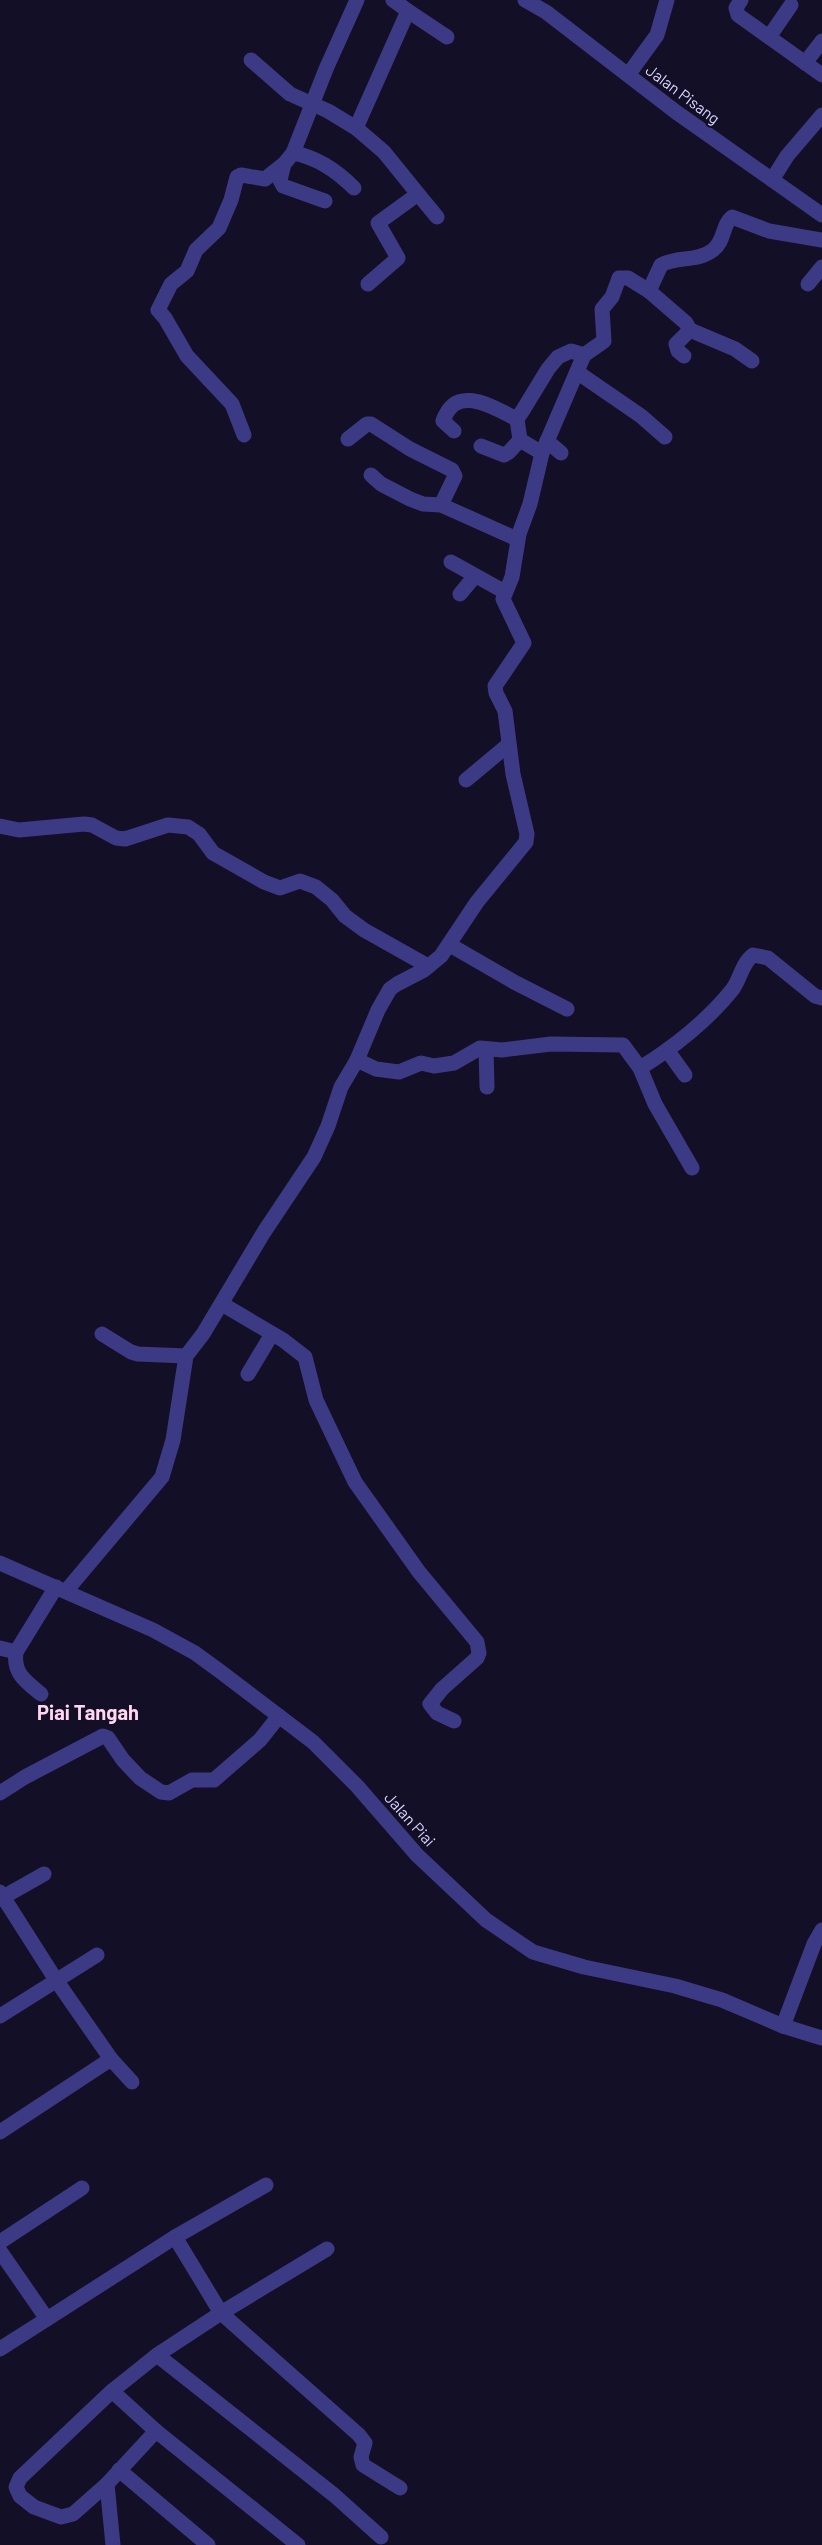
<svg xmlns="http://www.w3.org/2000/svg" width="822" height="2545" viewBox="0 0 822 2545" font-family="Barlow,sans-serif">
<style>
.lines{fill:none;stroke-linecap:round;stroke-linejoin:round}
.minor{stroke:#3d3a85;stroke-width:15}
.labels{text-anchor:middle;stroke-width:4.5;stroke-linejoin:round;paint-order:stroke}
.street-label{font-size:16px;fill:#d9d4ff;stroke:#130f26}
.quarter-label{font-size:20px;font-weight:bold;fill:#ffd6f0;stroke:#130f26}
</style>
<rect width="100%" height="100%" fill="#130f26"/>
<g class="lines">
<g class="minor">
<path d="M525 0 546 12 676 112 822 215"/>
<path d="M741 0 736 8 738 15 822 75"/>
<path d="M408 11 447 37"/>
<path d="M769 37 791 5"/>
<path d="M251 60 290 94 328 111 356 128 408 11 393 0"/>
<path d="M805 63 822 41"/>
<path d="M628 75 657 35 667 0"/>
<path d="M356 128 384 152 418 194 378 223 398 258 368 284"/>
<path d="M284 164 280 180 283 186 325 201"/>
<path d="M772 180 787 156 822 115"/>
<path d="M354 188C338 172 316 157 293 153L326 69 357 0"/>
<path d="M418 194 437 217"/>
<path d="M808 284 822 267"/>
<path d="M649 291 686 323 690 330 735 349 752 361"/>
<path d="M684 356 678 351 676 344 690 330"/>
<path d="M577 372 641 416 665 437"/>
<path d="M454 431 443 421C456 383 492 407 517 419"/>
<path d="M244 435 232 404 187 356 165 318 158 310 171 284 187 271 196 250 219 228 231 200 237 177 241 175 265 179 284 164 293 153"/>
<path d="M348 439 367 424H371L410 449 452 470 455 476 441 505"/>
<path d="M547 441 561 453"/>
<path d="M481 446 504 455 509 452 520 440"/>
<path d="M542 453 520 440 517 419 523 410 548 369 558 357 571 351 584 355"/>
<path d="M371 475 381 484 410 499 423 504 441 505 517 539"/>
<path d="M451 562 505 592"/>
<path d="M460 594 475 576"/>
<path d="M466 780 508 745"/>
<path d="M0 826 19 830 84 824 92 825 116 838 125 839 168 825 188 827 199 834 213 853 264 882 280 888 300 881 316 887 332 900 345 916 364 930 428 966"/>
<path d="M450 945 514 982 567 1009"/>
<path d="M486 1049 487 1087"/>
<path d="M667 1050 685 1075"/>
<path d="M357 1060 376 1069 399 1072 421 1063 434 1066 454 1063 480 1048 502 1050 551 1044 623 1045 640 1068 655 1104 692 1168"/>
<path d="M640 1068C673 1048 708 1020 732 990 740 980 742 963 753 955L768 958 815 996 822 998"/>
<path d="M222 1304 283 1340 305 1357 316 1400 355 1482 419 1572 477 1642 479 1653 477 1658 442 1689 430 1704 437 1713 454 1721"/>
<path d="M102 1334 131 1352 138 1354 186 1356"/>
<path d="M248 1374 272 1334"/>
<path d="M0 1563 153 1630 195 1653 221 1672 313 1742 357 1786 417 1855 486 1920 533 1952 584 1967 675 1986 722 2000 783 2026 822 2038"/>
<path d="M66 1591 162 1477 173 1440 186 1356 203 1334 264 1232 314 1157 328 1126 341 1087 357 1060 378 1010 390 989 397 984 424 970 441 956 477 902 526 842 527 834 513 774 505 711 496 693 495 686 524 643 503 599 512 577 519 534 530 504 542 453 584 355 604 341 602 309 612 297 619 278H628L649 291 661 265C677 256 698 262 713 250 725 241 722 225 732 217L769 231 822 240"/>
<path d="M0 1648 16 1652C13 1673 25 1681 41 1694"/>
<path d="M16 1652 56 1587"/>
<path d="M0 1793 25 1777 103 1736 108 1738 123 1760 140 1778 161 1792 169 1793 192 1780H214L260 1740 279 1716"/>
<path d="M0 1892 56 1980 111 2059 0 2132"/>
<path d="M0 1899 44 1874"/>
<path d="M0 2016 97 1955"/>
<path d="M783 2026 814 1944 822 1930"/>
<path d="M111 2059 132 2082"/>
<path d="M175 2237 221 2313 359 2435 365 2443 361 2457 363 2465 400 2488"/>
<path d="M0 2242 82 2188"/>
<path d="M327 2249 221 2313 157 2355 334 2495 381 2537"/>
<path d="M0 2251 47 2319 175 2237 266 2185"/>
<path d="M0 2349 47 2319"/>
<path d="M112 2391 156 2431"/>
<path d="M119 2470 208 2545"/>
<path d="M107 2484 73 2514 61 2517 34 2507 20 2496 16 2487 20 2478 112 2391 157 2355"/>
<path d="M113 2545 107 2484 156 2431 298 2545"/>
</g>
</g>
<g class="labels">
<g class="street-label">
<text transform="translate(683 94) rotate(37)" y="6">Jalan Pisang</text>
<text transform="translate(410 1819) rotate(48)" y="6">Jalan Piai</text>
</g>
<g class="quarter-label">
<text x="88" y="1720">Piai Tangah</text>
</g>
</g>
</svg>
